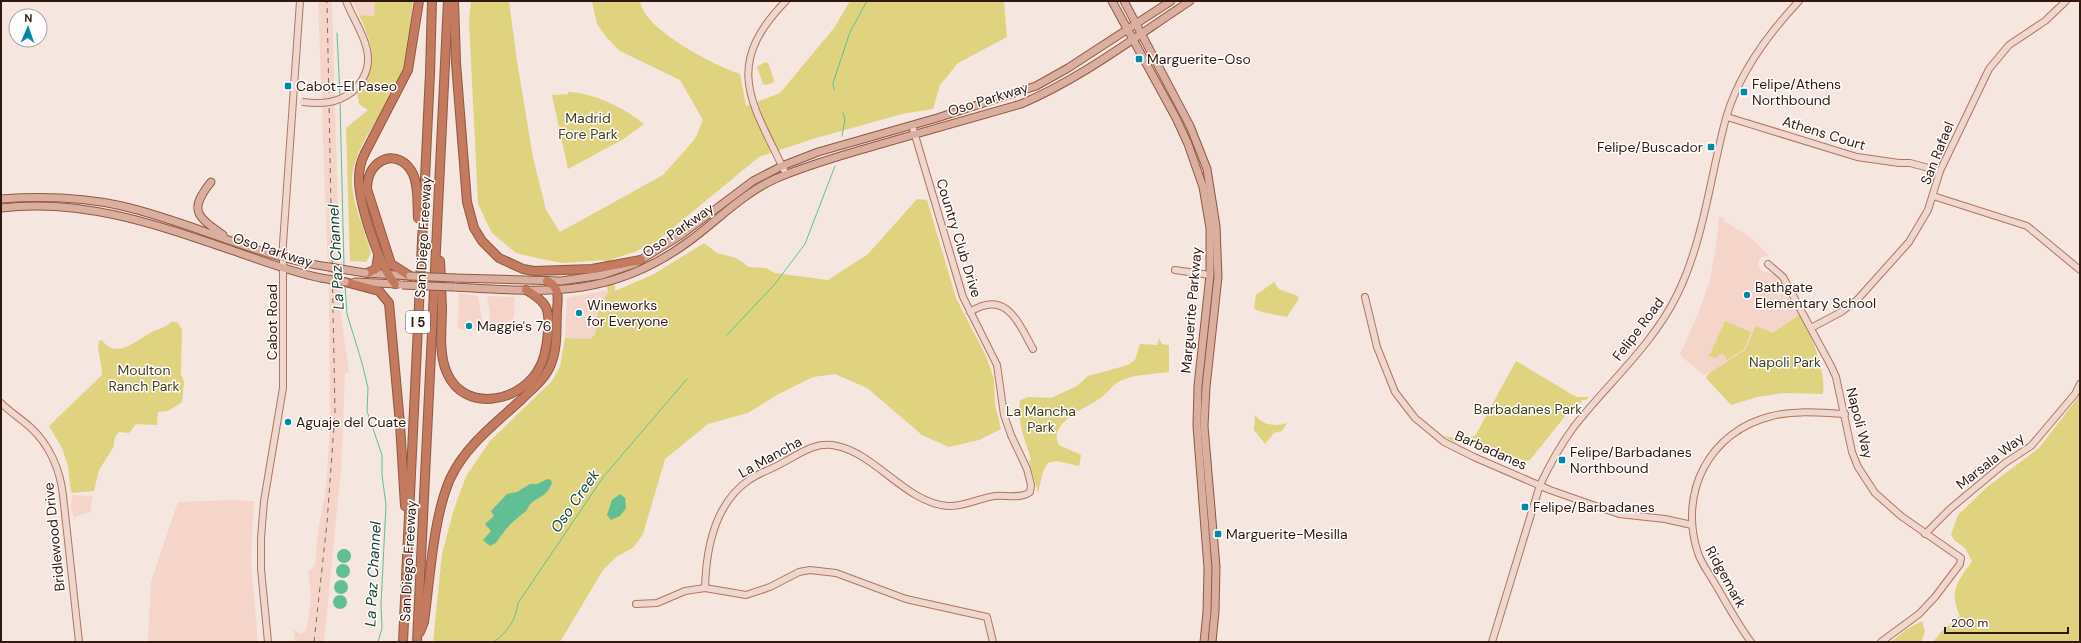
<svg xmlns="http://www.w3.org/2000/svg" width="2081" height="643" viewBox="0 0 2081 643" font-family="'DM Sans',sans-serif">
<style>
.built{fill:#f5d5c9}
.green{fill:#dfd37f}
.water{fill:#61bf93}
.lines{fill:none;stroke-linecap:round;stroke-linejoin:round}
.stream{stroke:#61bf93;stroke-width:1}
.secondary-casing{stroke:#b4745b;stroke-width:8}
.primary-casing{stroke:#905843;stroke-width:9}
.highway-casing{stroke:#905843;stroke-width:10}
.secondary{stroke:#edd7cf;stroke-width:6}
.primary{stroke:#dbaf9f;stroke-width:7}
.highway{stroke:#c37a5f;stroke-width:8}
.rail{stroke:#7d685f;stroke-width:1;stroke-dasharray:5 5;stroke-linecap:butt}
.secondary-bridge-casing{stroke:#b4745b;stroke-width:8;stroke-linecap:butt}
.primary-bridge-casing{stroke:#905843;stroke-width:9;stroke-linecap:butt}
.secondary-bridge{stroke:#edd7cf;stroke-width:6}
.primary-bridge{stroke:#dbaf9f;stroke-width:7}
.poi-dot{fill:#0089a9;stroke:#fff;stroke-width:1.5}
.labels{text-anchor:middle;stroke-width:3;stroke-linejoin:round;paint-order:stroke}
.shield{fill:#fff;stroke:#6f5d56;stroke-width:1}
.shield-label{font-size:13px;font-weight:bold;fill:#31180e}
.poi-label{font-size:14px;fill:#31180e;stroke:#fff;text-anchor:start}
.street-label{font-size:14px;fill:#31180e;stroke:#fff}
.park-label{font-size:14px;fill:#443f19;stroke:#fff}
.water-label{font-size:15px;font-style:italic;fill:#1c4532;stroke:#fff}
</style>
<rect width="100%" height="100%" fill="#f5e6e0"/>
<g class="built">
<path d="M318 1H332L341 315 349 373H345L341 470 324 642H294V630L301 634 306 631 310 609 311 595 308 571 315 566 318 530 326 489 330 429 329 300Z"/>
<path d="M352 1H375L374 16 359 15Z"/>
<path d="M1719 217H1723L1725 221 1752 239 1770 256 1762 257 1759 259 1758 265 1762 271 1775 275 1779 278 1799 315 1720 368 1704 375 1683 358 1680 354 1698 314 1710 280 1716 247Z"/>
<path d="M607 290 608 293 598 307 595 334 591 339 565 338 567 298Z"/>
<path d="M459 293 478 296 484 331 458 329Z"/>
<path d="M487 296 515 297 513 332 489 331 490 314Z"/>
<path d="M72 495 93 496 90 512 74 517 71 508Z"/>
<path d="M231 500 254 501 251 563 258 642H148L151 582 178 502Z"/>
</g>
<g class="green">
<path d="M375 1H413C410 28 410 59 398 84 384 113 353 147 352 180 352 204 365 230 371 253L366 262 350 261 346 128 368 110 359 104 357 93C380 64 373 46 359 15L374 16Z"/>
<path d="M471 1H509L517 61 533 158 546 210 560 232 663 175 695 139 703 120 680 80 620 51 608 39 597 24 592 1H640C644 30 714 65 740 74L746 106 780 93 834 28 850 1H1004L1007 37 958 63 940 85 933 109 902 114 813 139 759 157 657 241 635 252 612 259 615 291 654 274 704 243 717 253 736 258 749 267 766 268 775 273 828 280 868 254 917 199 927 200 956 298 986 356 994 379 995 405 1001 429 979 440 949 447 922 435 867 388 835 374 813 377 777 395 748 413 708 424 665 459 643 534 634 547 616 557 603 570 560 642H433L442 554 453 512 466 476 490 441 552 381 560 367 565 338 591 339 595 334 598 307 608 293 604 260 563 263 541 259 516 253 492 233 478 204 469 21Z"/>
<path d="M765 62 768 63 774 80 773 83 766 85 763 84 757 67Z"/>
<path d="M568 92C594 93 623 107 644 124L622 140 568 169 552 95 568 94Z"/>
<path d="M1274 282 1279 289 1298 296V300L1287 317C1279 315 1259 313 1254 308L1256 295Z"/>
<path d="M1799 315C1812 337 1826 368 1823 394L1784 393 1757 397 1731 405 1706 378 1708 374 1745 350 1756 326 1772 333Z"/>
<path d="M173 321 178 323 182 330 181 374 184 382 182 402 168 411 158 412 157 425 136 424 129 433 119 432 115 437 113 448 99 470 94 491 71 493 68 466 62 448 49 426 102 375V370L98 348 99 341 102 340C115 360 136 341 150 333 158 329 167 327 173 321Z"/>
<path d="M1725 321 1751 332 1744 349 1727 360 1723 353 1715 358 1707 355 1710 354Z"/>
<path d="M1159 338 1162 344 1169 345V372C1153 374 1135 374 1120 381 1112 385 1107 394 1099 399 1086 408 1047 423 1059 445L1081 455 1079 466 1057 461 1048 463 1043 471 1038 493 1029 461 1031 460 1030 456C1024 438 1017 420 1020 400L1029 397 1051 398 1077 386 1088 376 1128 365 1135 360 1140 344 1157 345Z"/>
<path d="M1516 361 1571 394 1578 397H1589L1586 400H1582L1581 403 1566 415 1530 460 1527 461 1462 442 1456 443 1443 436 1464 439 1475 436Z"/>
<path d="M2080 395V642H1933L1941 632 1960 616C1948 590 1958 582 1972 561L1965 548 1954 540 1951 534 1958 515 1987 487 2039 448Z"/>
<path d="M1255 415C1263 425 1274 427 1287 423L1282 431 1274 433 1265 444 1254 430Z"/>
<path d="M1922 621 1925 632 1921 642H1891L1907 629Z"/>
</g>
<g class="water">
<path d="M547 479 551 480 552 483C546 497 543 494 533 502 529 504 528 509 525 512 513 521 504 530 496 543L490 546 483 540 491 531 485 524 494 516 491 511 507 494 517 492 530 484H537Z"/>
<path d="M620 494 625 498 626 508 620 516 611 520 607 515 612 500Z"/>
<circle cx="344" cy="556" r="7"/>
<circle cx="343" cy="571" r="7"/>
<circle cx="341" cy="587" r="7"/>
<circle cx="340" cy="602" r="7"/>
</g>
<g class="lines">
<g class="stream">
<path d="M337 33 340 96"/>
<path d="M834 90 833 83 850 32 867 1"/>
<path d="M340 101 344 266"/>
<path d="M842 136 845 120 843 113"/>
<path d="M345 285 347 314 362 363 368 388 367 411 382 455V475L386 505 381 605 382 628 378 642"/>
<path d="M727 335 774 285 805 244 835 166"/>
<path d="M494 642C508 631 516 620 518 603L604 476 687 379"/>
</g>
<defs>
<g id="secondary">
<path d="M346 1C359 33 385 61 352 92"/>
<path d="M1727 117 1857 157 1899 163H1910L1940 171"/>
<path d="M786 174C753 104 721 67 786 1"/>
<path d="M1933 196 2027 226 2080 270"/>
<path d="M1768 264 1783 277 1831 366 1836 377 1852 452 1858 467 1875 493 1901 516 1961 558 1960 564 1935 597 1919 614 1881 642"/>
<path d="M1175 270 1210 275"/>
<path d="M1365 297 1377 347 1395 392 1415 418 1444 442 1474 457 1550 490 1590 504 1619 514 1665 519 1692 525"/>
<path d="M970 312C1006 289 1018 322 1033 349"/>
<path d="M1811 328 1841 312 1857 300 1909 242 1928 210 1940 171 1989 69 2009 45 2045 21 2066 1"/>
<path d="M1 403C10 412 20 418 30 427 49 444 60 469 63 495L79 642"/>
<path d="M1925 534 1951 508 2005 463 2031 446 2075 394 2080 384"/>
<path d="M705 588C706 550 714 504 749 480 760 472 773 469 784 462 801 453 816 441 837 446 876 454 906 503 948 506 964 507 979 498 995 496 1005 495 1022 499 1030 492L1031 485 1027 469 1011 435 1004 415 997 365 963 297 912 125"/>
<path d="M636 604 657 603 685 591 705 588 746 595 770 587 799 572 810 570 836 573 906 599 987 617 993 642"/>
<path d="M268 642 261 569V538L264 501 283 388V244L300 1"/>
<path d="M1492 642 1540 485C1549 466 1560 446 1573 428 1607 384 1652 346 1677 295 1704 240 1710 177 1726 118 1739 73 1768 34 1799 1"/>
<path d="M1751 642C1737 623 1726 602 1714 582 1709 573 1701 563 1698 553 1678 493 1709 431 1772 416 1794 410 1821 413 1845 414"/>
</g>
<g id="primary">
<path d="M1112 1 1176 118 1188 144 1203 187 1210 228V275L1198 386 1197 426 1208 568 1207 612 1204 642"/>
<path d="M1124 1 1190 126 1207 169 1216 226 1218 277 1206 387 1204 426 1216 567 1215 611 1212 642"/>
<path d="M211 182C188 211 197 216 223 235"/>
<path d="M1 199C42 196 82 197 122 206 192 222 257 257 329 267"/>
<path d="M1 208C83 198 158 225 234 251 263 261 291 272 321 278"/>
<path d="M367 273 410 276"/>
<path d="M455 278 561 281 602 275 634 264 681 235 753 181 782 166 818 152 937 118 1036 86 1068 68 1171 1"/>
<path d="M355 282 398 284"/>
<path d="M454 287C546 292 610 299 688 242 717 221 742 194 775 179 807 165 840 156 874 146 923 132 972 118 1021 104 1082 78 1135 37 1190 1"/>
</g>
<g id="highway">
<path d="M454 1 456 63 467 202 474 228 482 241 499 258 523 269 534 271 592 269 641 260"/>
<path d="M440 261C441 276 441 292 442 307 442 328 438 353 447 373 464 412 517 403 537 372 545 360 547 346 548 332 550 308 547 302 526 290"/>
<path d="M367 273 376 269 378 257"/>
<path d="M410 276 391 264 367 189C367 157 400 147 413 174 419 187 417 204 418 218"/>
<path d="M345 282 379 291 389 303 400 424 405 506"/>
<path d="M395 284C379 265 358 203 359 177 359 168 361 161 365 153L408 70 419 1"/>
<path d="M420 632 424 622C430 579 433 518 450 479 466 445 496 423 522 399 533 388 546 378 551 364 558 347 556 327 557 310 558 298 560 287 547 281"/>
<path d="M403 642 430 73 432 1"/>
<path d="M417 642 448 1"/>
</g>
</defs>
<use href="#secondary" class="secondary-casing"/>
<use href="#primary" class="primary-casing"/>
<use href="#highway" class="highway-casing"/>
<use href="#secondary" class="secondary"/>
<use href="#primary" class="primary"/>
<use href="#highway" class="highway"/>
<path class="rail" d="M314 642 327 523 335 412 327 1"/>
<defs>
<path id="secondary-bridge" d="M302 102C321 104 336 104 352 92"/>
<g id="primary-bridge">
<path d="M329 267 365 273"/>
<path d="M410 276 455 278"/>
<path d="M321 278 345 282"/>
<path d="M402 285 454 287"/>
</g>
</defs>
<use href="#secondary-bridge" class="secondary-bridge-casing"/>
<use href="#primary-bridge" class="primary-bridge-casing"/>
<use href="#secondary-bridge" class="secondary-bridge"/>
<use href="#primary-bridge" class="primary-bridge"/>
</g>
<g class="poi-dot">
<rect x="1135" y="55" width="8" height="8" rx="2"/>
<rect x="284" y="82" width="8" height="8" rx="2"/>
<rect x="1740" y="88" width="8" height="8" rx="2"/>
<rect x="1707" y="143" width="8" height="8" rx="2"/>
<circle cx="1747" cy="295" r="4"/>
<circle cx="579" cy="313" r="4"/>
<circle cx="469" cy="326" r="4"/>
<circle cx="288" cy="422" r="4"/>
<rect x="1558" y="456" width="8" height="8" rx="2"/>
<rect x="1521" y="503" width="8" height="8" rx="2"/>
<rect x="1214" y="530" width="8" height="8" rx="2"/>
</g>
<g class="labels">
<rect class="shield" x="406" y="311" width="24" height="22" rx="3"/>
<g class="shield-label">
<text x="418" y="327">I 5</text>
</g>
<g class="poi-label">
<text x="1147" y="64">Marguerite-Oso</text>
<text x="1752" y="89">Felipe/Athens<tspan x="1752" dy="16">Northbound</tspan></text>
<text x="296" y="91">Cabot-El Paseo</text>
<text x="1703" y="152" text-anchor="end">Felipe/Buscador</text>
<text x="1755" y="292">Bathgate<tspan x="1755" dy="16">Elementary School</tspan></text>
<text x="587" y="310">Wineworks<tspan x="587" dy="16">for Everyone</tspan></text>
<text x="477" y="331">Maggie's 76</text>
<text x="296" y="427">Aguaje del Cuate</text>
<text x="1570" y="457">Felipe/Barbadanes<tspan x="1570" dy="16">Northbound</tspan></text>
<text x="1533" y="512">Felipe/Barbadanes</text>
<text x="1226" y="539">Marguerite-Mesilla</text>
</g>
<g class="street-label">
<text transform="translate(988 99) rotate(-17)" y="5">Oso Parkway</text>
<text transform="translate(1824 133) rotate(17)" y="5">Athens Court</text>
<text transform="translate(1937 153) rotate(-68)" y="5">San Rafael</text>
<text transform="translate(678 230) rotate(-35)" y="5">Oso Parkway</text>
<text transform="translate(423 237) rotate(-87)" y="5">San Diego Freeway</text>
<text transform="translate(959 238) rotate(73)" y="5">Country Club Drive</text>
<text transform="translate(273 250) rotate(18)" y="5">Oso Parkway</text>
<text transform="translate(1191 310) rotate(-85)" y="5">Marguerite Parkway</text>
<text transform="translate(272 322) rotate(-90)" y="5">Cabot Road</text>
<text transform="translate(1638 329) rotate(-53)" y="5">Felipe Road</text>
<text transform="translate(1860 423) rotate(76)" y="5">Napoli Way</text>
<text transform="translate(1491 450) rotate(24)" y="5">Barbadanes</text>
<text transform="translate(770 457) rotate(-29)" y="5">La Mancha</text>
<text transform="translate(1990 461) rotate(-38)" y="5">Marsala Way</text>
<text transform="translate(54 537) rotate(-96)" y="5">Bridlewood Drive</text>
<text transform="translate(408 561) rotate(-87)" y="5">San Diego Freeway</text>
<text transform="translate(1726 577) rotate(61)" y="5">Ridgemark</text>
</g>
<g class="park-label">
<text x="588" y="123">Madrid<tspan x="588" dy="16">Fore Park</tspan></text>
<text x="1785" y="367">Napoli Park</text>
<text x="144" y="375">Moulton<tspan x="144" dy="16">Ranch Park</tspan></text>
<text x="1528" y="414">Barbadanes Park</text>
<text x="1041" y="416">La Mancha<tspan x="1041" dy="16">Park</tspan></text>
</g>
<g class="water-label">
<text transform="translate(336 257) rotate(-93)" y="5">La Paz Channel</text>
<text transform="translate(575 501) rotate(-55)" y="5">Oso Creek</text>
<text transform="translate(373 574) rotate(-87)" y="5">La Paz Channel</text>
</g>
</g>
<rect width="2081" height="643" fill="none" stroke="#31180e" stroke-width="4"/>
<g transform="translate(28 28) rotate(2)"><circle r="19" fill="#ffffff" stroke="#ada39f"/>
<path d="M0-3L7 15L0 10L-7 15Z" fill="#0089a9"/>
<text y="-6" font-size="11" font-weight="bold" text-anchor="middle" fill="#31180e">N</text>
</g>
<path d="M1945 627v6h123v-6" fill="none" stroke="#31180e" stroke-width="2"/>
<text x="1951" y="627" font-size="12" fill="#31180e" stroke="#ffffff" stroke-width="3" paint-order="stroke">200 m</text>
</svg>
